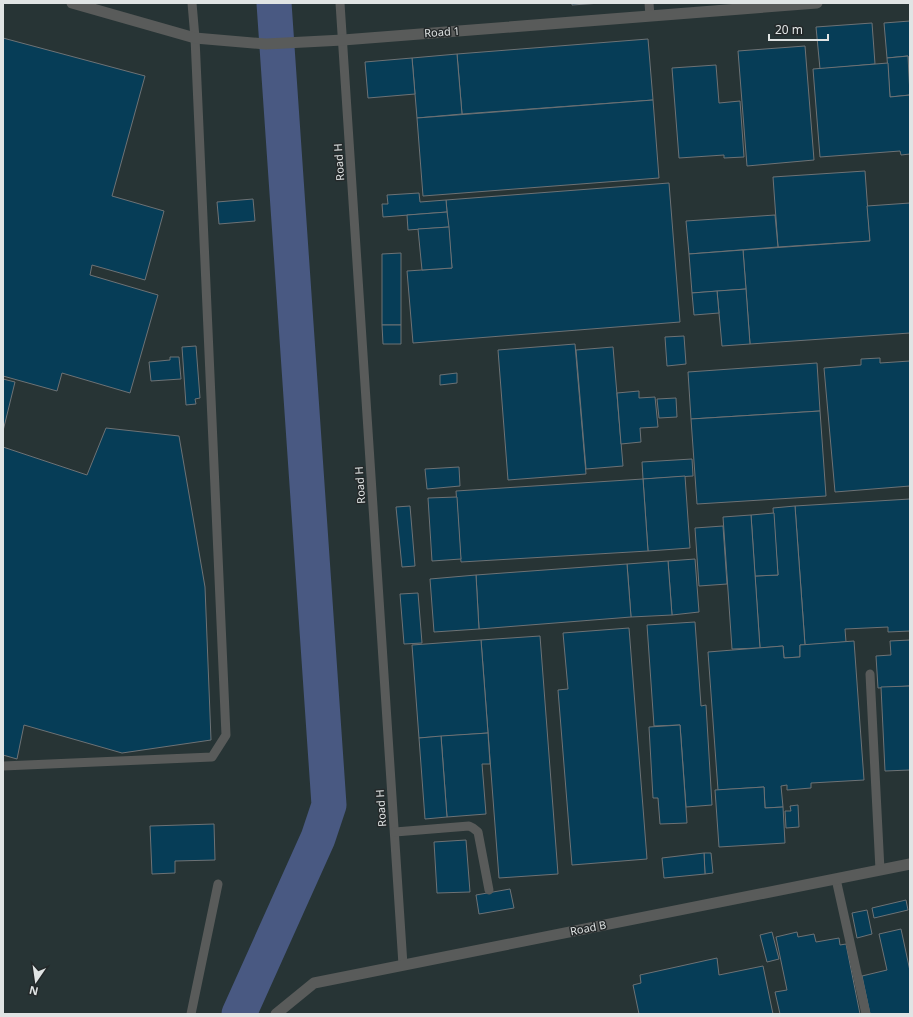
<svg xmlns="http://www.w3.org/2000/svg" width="913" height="1017" viewBox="0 0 913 1017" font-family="'Noto Sans',sans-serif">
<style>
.built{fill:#273435}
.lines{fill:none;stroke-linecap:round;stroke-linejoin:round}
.river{stroke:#495982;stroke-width:35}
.building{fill:#063d57;stroke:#6d7275}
.service{stroke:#595b5a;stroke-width:9}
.minor{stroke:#595b5a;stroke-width:11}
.labels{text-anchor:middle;stroke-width:3;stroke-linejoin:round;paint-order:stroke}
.street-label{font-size:11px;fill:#e0e4e4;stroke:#24292a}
</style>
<rect width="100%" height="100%" fill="#24292a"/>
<rect class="built" x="3" y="3" width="907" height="1011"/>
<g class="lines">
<path class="river" d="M239 1014 318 838 329 805 274 3"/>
</g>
<g class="building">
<path d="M572 3H601L572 5Z"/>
<path d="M910 21V84L908 56 887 58 884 23Z"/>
<path d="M872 23 875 64 820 69 816 27Z"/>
<path d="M3 38 145 76 112 196 164 211 145 280 92 265 90 275 158 295 130 393 62 373 57 391 3 376Z"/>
<path d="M648 39 653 100 462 114 457 54Z"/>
<path d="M805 46 814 160 747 166 738 51Z"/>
<path d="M457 54 462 114 417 118 412 58Z"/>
<path d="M908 56 910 95 890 97 887 58Z"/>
<path d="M412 58 415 94 368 98 365 62Z"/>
<path d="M888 63 890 97 910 95V154L901 155 900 151 820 157 813 69Z"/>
<path d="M716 65 719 103 740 101 744 157 724 158V155L679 158 672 68Z"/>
<path d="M653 100 659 178 423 196 417 118Z"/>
<path d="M865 171 870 241 778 247 773 177Z"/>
<path d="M669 183 680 322 413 343 407 271 452 268 446 200Z"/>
<path d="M419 193 420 202 446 200 447 212 383 217 382 204H388L387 195Z"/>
<path d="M253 199 255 221 219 224 217 202Z"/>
<path d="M910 203V333L750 344 743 250 870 241 867 206Z"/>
<path d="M447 212 449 227 408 230 407 215Z"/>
<path d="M775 215 778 247 689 254 686 221Z"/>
<path d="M449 227 452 268 422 270 418 229Z"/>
<path d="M743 250 746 289 692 293 689 254Z"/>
<path d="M401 253V325H382V254Z"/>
<path d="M746 289 750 344 722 346 717 291Z"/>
<path d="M717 291 719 313 694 315 692 293Z"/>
<path d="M382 325H401V344H383Z"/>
<path d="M684 336 686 364 667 366 665 337Z"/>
<path d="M575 344 586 474 508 480 498 350Z"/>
<path d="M196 346 200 398 195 399 196 404 186 405 182 347Z"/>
<path d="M613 347 623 466 586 469 576 350Z"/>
<path d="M170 357H179L181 379 151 381 149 362 170 360Z"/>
<path d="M880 358V363L910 361V486L835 492 824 368 861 365V359Z"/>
<path d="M817 363 820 411 691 419 688 372Z"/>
<path d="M457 373V383L440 385V375Z"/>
<path d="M3 379 15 382 3 431Z"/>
<path d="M639 391V398L655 397 658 427 640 428 641 442 621 444 617 393Z"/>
<path d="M676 398 677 417 659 418 657 399Z"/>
<path d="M820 411 826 496 697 504 691 419Z"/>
<path d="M106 428 179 436 205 587 211 740 122 753 24 725 17 759 3 755V447L87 475Z"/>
<path d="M692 459 693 476 643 479 642 462Z"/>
<path d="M459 467 460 486 427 489 425 469Z"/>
<path d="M685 476 690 548 648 551 643 479Z"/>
<path d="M643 479 648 551 461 562 456 491Z"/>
<path d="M457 497 461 559 432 561 428 498Z"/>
<path d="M910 499V631L888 632V627L845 629 846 642 805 645 795 506Z"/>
<path d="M410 506 415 566 402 567 396 507Z"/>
<path d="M795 506 805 645H800V657L784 658 783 646 760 648 755 576 778 575 773 508Z"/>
<path d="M774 513 778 575 755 576 751 515Z"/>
<path d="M751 515 760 648 732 649 723 517Z"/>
<path d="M723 526 727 584 699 586 695 528Z"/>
<path d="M695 559 699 612 672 615 668 561Z"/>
<path d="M668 561 672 615 631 617 627 564Z"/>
<path d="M627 564 631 617 479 629 476 575Z"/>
<path d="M476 575 479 629 434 632 430 579Z"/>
<path d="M418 593 422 643 404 644 400 594Z"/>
<path d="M695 622 701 706 706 705 712 805 686 807 680 725 654 726 647 625Z"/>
<path d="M629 628 647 859 572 865 558 690 568 689 563 633Z"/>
<path d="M540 636 558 874 499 878 481 640Z"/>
<path d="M481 640 488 733 419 738 412 645Z"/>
<path d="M910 640V686L878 688 876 656 891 655 890 641Z"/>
<path d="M854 641 864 780 811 783V788L787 790V785L781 786 783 807 765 808 764 787 718 790 708 652 783 646 784 658 800 657V645Z"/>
<path d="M910 686V770L885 771 881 687Z"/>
<path d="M680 725 687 823 660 824 658 798H653L649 727Z"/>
<path d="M488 733 490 764H482L486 814 447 817 441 736Z"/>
<path d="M441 736 447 817 425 819 419 738Z"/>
<path d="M764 787 765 808 783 807 785 843 719 847 715 790Z"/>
<path d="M798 805 799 827 786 828 785 811H791L790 806Z"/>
<path d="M214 824 215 860 175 861V873L152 874 150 826Z"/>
<path d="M466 840 470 892 437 893 434 842Z"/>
<path d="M704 853H711L713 873 705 874Z"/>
<path d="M704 853 705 874 664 878 662 858Z"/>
<path d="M510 889 514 908 479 914 476 895Z"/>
<path d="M906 900 908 910 874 918 872 908Z"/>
<path d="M867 910 872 934 857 938 852 913Z"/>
<path d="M901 929 910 971V1014H870L862 976 887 970 879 934Z"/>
<path d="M772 932 779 959 767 962 760 935Z"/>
<path d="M797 932 798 937 814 934 816 942 839 938 840 945 846 944 860 1014H780L775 992 787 990 776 937Z"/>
<path d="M717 958 719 975 763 966 773 1014H639L633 985 641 983 640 975Z"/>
</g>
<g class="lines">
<g class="service">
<path d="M340 3 403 965"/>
<path d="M649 3 650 16"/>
<path d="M870 674 880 870"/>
<path d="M3 766 212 757 226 735 195 38 192 3"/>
<path d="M395 832 469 826 473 828 478 832 489 890"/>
<path d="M836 879 866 1014"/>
<path d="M191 1014 218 884"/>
</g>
<g class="minor">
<path d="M72 3 195 38 266 44 343 40 817 3"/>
<path d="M276 1014 314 983 910 864"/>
</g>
</g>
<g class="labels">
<g class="street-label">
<text transform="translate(442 32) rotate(-4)" y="4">Road 1</text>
<text transform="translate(339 162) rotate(-94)" y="4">Road H</text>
<text transform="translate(360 485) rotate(-94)" y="4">Road H</text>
<text transform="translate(381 808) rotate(-94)" y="4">Road H</text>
<text transform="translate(588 928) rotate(-11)" y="4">Road B</text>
</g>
</g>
<rect width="913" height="1017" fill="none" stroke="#e0e4e4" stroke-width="8"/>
<g transform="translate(36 981) rotate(193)" stroke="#24292a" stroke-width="3" paint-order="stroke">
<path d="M0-3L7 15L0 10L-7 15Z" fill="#e0e4e4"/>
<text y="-6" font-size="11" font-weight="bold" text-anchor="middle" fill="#e0e4e4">N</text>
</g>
<path d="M769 34v6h59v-6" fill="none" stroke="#e0e4e4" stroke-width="2"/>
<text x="775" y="34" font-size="12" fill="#e0e4e4" stroke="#24292a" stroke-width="3" paint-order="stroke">20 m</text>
</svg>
